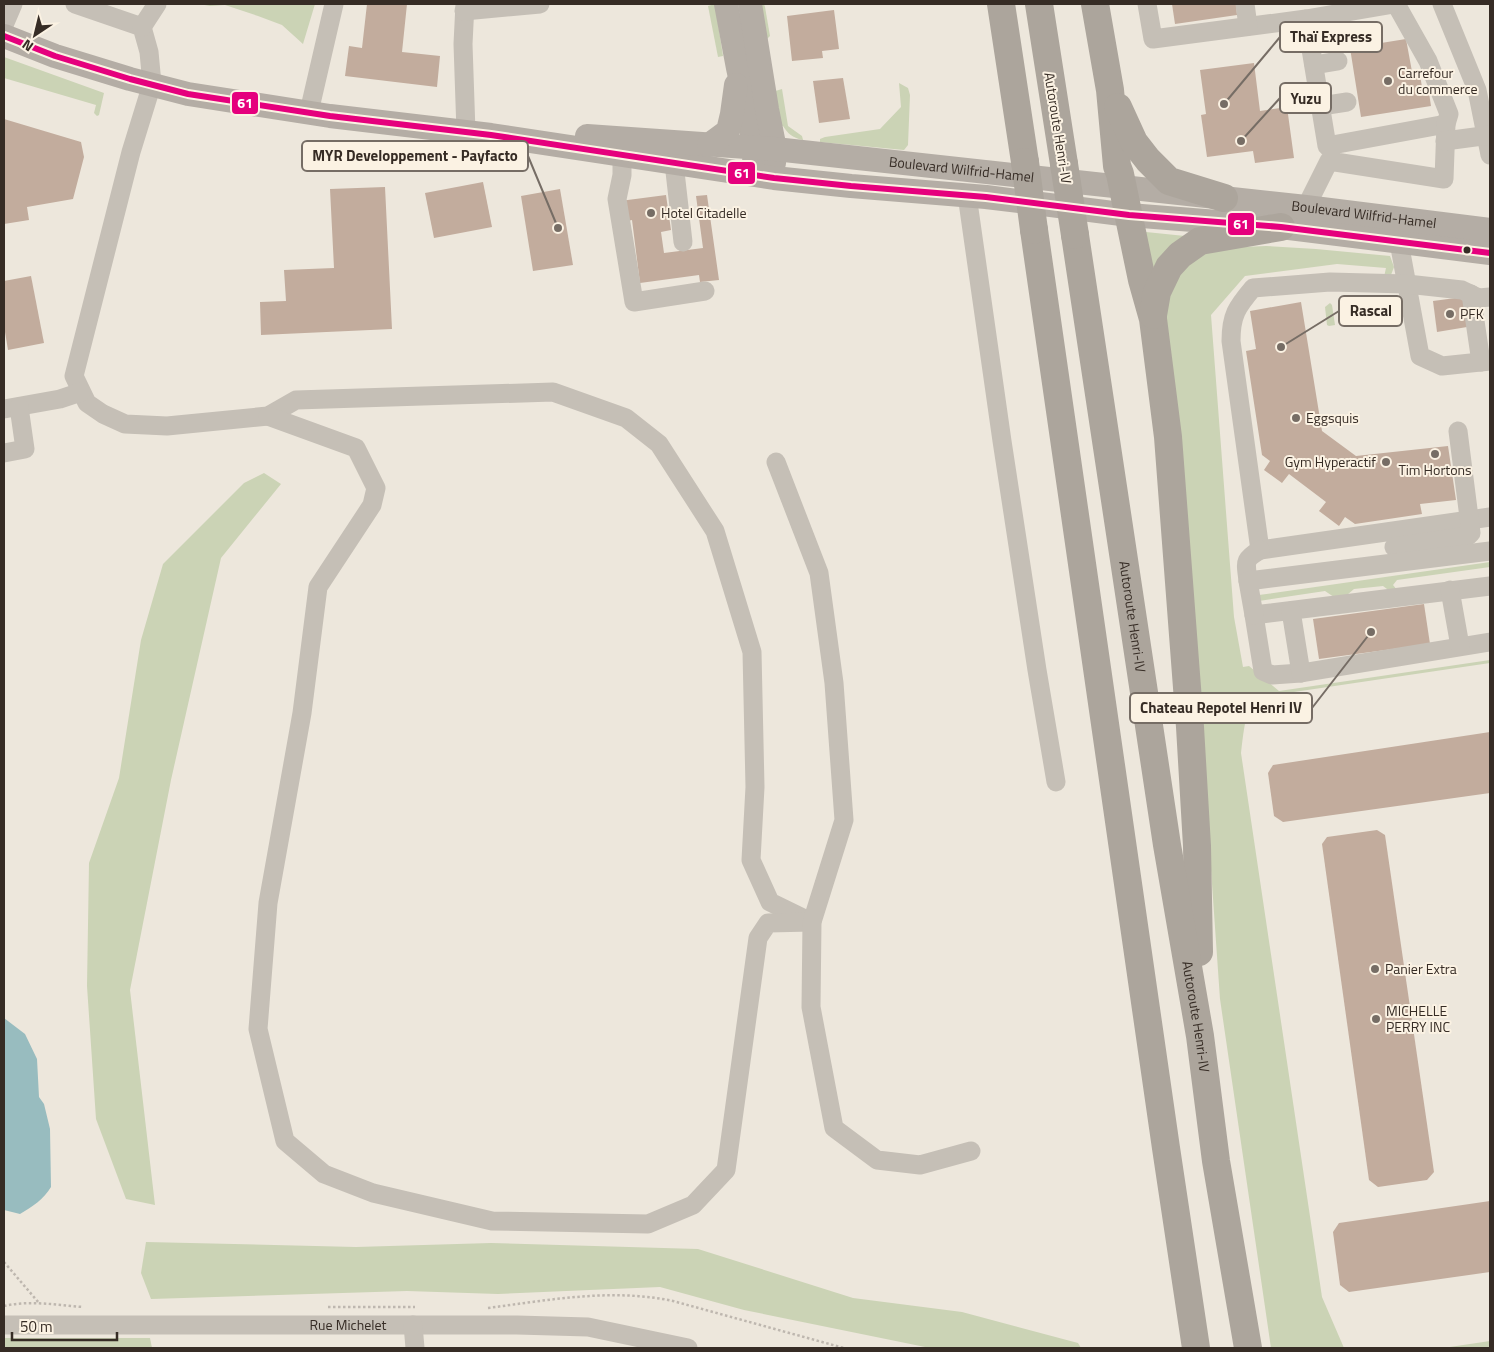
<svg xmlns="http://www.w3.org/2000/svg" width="1494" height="1352" viewBox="0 0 1494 1352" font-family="'Titillium Web',sans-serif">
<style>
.green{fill:#cbd3b5}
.water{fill:#98bcbf}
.building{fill:#c2ac9d}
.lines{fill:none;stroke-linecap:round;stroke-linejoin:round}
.path{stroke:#beb7af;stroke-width:2.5;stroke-dasharray:2.5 2.5;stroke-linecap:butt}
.minor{stroke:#c5bfb6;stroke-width:19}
.major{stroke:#b4ada5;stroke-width:24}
.highway{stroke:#aca59c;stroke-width:28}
.highway-bridge{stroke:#aca59c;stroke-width:28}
.bus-1-casing{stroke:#fbf2e3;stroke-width:10}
.bus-1{stroke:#e5007d;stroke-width:6}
.poi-dot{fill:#766d65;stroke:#fbf2e3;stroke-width:2}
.bus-dot{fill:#362c25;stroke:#fbf2e3;stroke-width:2}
.labels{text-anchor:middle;stroke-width:4;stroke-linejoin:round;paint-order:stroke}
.poi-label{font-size:14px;fill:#362c25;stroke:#fbf2e3;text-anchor:start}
.street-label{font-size:14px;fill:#362c25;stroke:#fbf2e3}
.leader{fill:none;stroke:#766d65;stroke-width:2}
.callout-dot{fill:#766d65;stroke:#fbf2e3;stroke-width:2}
.callout{fill:#fbf2e3;stroke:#766d65;stroke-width:2}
.callout-label{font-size:15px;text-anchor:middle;font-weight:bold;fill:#362c25}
.line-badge{stroke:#fbf2e3;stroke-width:2}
.badge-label{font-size:14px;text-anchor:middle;font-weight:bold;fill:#fff}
</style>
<rect width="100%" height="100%" fill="#ede7dc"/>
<g class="green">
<path d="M199 4H315L303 44 282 25 258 16 225 5 210 6Z"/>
<path d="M715 4 723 56 718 57 708 6Z"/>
<path d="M758 4H764L765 7 770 36 766 40Z"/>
<path d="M4 57 104 93 99 115 97 116 94 113 96 105 4 78Z"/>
<path d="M899 83 908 88 910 95 908 145 904 150 820 142V139L825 137 880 129 901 107Z"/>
<path d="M782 89 788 126 802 136 803 140C793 138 788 134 783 126H779L772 92Z"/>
<path d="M1146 232 1185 236 1160 268 1150 267 1142 235Z"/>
<path d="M1266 246 1316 249 1390 256 1394 267 1391 275 1384 277 1386 268 1337 264 1245 276 1211 315 1234 617 1243 667 1249 666 1279 691 1490 660V663L1294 692C1245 702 1247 705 1241 753L1322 1297 1344 1348H1271L1220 999 1186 510 1163 314 1175 273 1205 254 1221 248Z"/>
<path d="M1330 303 1332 305 1335 325 1329 326 1327 325 1325 307Z"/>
<path d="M264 473 281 484 221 558 171 780 130 990 155 1205 126 1199 96 1119 87 986 89 863 119 778 141 640 163 564 244 483Z"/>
<path d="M1490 562V567L1397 580 1393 585 1398 591 1391 592 1383 586 1354 589 1340 601 1325 591 1259 601V595Z"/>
<path d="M146 1242 356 1247 491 1243 698 1249 853 1298 962 1312 1078 1343 1081 1348H930L744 1310 660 1287 498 1294 407 1291 151 1299 141 1273Z"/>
<path d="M4 1338H150L152 1348H4Z"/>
<path d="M1490 1341V1348H1443Z"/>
</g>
<path class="water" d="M4 1018 25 1034 37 1059 39 1097 44 1104 50 1129 51 1187C44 1199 32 1207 20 1214L4 1210Z"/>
<g class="building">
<path d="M367 4H407L402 52 440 56 437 87 345 76 349 46 362 48Z"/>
<path d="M1172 4H1236L1237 15 1175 24Z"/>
<path d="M834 10 839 49 822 51 823 58 792 61 787 16Z"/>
<path d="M1406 39 1413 77 1420 75 1422 87 1428 86 1431 106 1361 117 1350 48Z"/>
<path d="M1254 63 1260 111 1287 107 1294 158 1255 163 1253 151 1207 157 1201 115 1206 114 1200 70Z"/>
<path d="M843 78 850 119 819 123 813 81Z"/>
<path d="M4 119 81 142 84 157 73 199 27 207 29 220 4 224Z"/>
<path d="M483 182 492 227 434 238 425 193Z"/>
<path d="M385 187 392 329 261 335 260 302 286 301 284 270 334 268 330 189Z"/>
<path d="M560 189 573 265 533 271 521 196Z"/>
<path d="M666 195 671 230 661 232 664 253 703 248 696 196 707 195 719 280 700 282 699 275 640 283 632 220 623 222 620 201Z"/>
<path d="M31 276 44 343 8 350 4 326V281Z"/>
<path d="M1463 297 1467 327 1437 332 1433 301Z"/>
<path d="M1301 302 1322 431 1356 456 1448 446 1456 500 1420 504 1422 514 1355 524 1345 517 1339 526 1319 511 1326 502 1289 474 1282 483 1264 470 1270 461 1262 455 1246 351 1256 349 1250 311Z"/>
<path d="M1424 604 1430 644 1319 659 1313 619Z"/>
<path d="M1490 732V793L1283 822 1274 816 1268 773 1273 765Z"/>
<path d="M1377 830 1385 835 1434 1172 1427 1180 1378 1187 1369 1180 1322 844 1327 837Z"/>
<path d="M1490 1201V1272L1349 1292 1340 1285 1333 1232 1339 1223Z"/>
</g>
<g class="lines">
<g class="path">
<path d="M4 1262 39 1303"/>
<path d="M4 1306C30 1300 56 1305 83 1307"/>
<path d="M328 1307H415"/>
<path d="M488 1308C549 1300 612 1288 673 1301L844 1348"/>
</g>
<g class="minor">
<path d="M75 4 142 27 149 52 152 84 131 152 74 376 87 403 103 414 125 424 167 426 268 416 296 400 553 392 626 418 659 444 715 531 752 652 755 787 751 860 770 902 809 921"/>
<path d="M465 4 463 44 466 132"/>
<path d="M1147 4 1153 39 1306 19 1327 146 1446 124 1444 179 1329 161 1306 207"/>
<path d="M1245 4 1248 26"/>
<path d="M1396 4 1428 61 1449 114 1446 124"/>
<path d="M1442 4 1477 90 1490 155"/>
<path d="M464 11 540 4"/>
<path d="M1306 19 1394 4"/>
<path d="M4 25 13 4"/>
<path d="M142 27 157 4"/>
<path d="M1314 65 1338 61"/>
<path d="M1321 106 1347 102"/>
<path d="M309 112 334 4"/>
<path d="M1445 141 1490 135"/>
<path d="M622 155V175L617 199 634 302 705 291"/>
<path d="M674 163 683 242"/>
<path d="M967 195 1002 441 1037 670 1056 782"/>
<path d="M1399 242 1420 356 1442 366 1490 361"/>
<path d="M1471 294 1481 362"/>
<path d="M1490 297 1479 298 1462 290 1407 284 1330 282 1253 288C1237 307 1231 315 1231 341L1260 550 1490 517"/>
<path d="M4 409 60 399 81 392"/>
<path d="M268 416 356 448 376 488 372 505 318 587 302 713 268 903 258 1029 285 1141 324 1174 373 1193 492 1221 648 1224 693 1205 726 1170 758 938 768 923 812 922"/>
<path d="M4 453 25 449 19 407"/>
<path d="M776 462 819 573 834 683 844 820 812 922 811 1007 834 1128 877 1160 920 1165 971 1151"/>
<path d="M1394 547 1468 536 1471 533 1458 431"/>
<path d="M1248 581C1246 562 1243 560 1260 550"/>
<path d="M1490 586 1254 615 1263 671 1272 675 1301 673 1490 642"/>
<path d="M1450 590 1460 646"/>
<path d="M1291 611 1301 673"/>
<path d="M1254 615 1248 581 1490 551"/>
<path id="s1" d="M4 1325H517L588 1327 688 1348"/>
<path d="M413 1325 415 1348"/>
</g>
<g class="major">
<path d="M726 4 738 68 755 148 754 163"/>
<path d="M750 4 767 109 775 149 774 163"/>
<path d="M4 36 55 56 130 79 188 94 330 116 491 135 774 178 851 186 986 197 1129 215 1281 227 1490 253"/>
<path id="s2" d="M587 136 775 149 1306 207 1490 230"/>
<path d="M709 145 728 131 732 114 736 85"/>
</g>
<g class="highway">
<path d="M1001 4 1025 162"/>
<path d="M1039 4 1064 164"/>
<path d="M1095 4 1110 90 1117 166 1120 174 1142 280 1153 319 1168 437 1190 727 1197 846 1199 952"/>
<path d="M1118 107 1134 142 1148 160 1169 181 1224 198"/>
<path d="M1034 230 1166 1148 1196 1348"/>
<path id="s3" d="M1075 235 1167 845 1200 1036 1216 1161 1248 1348"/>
<path d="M1153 315 1157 292 1169 267 1180 255 1200 241 1281 227"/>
</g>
<g class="highway-bridge">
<path d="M1025 162 1034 230"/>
<path d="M1064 164 1075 235"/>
</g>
<defs>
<path id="bus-1" d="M4 36 55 56 130 79 188 94 330 116 491 135 774 178 851 186 986 197 1129 215 1281 227 1490 253"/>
</defs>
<use href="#bus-1" class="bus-1-casing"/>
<use href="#bus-1" class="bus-1"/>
</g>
<g class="poi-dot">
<circle cx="1388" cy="81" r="5"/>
<circle cx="651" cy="213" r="5"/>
<circle cx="1450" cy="314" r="5"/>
<circle cx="1296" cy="418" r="5"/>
<circle cx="1435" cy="454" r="5"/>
<circle cx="1386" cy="462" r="5"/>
<circle cx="1375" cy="969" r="5"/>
<circle cx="1376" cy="1019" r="5"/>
</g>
<circle class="bus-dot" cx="1467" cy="250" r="4.5"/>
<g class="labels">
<g class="poi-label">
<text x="1398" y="78">Carrefour<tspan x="1398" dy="16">du commerce</tspan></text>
<text x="661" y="218">Hotel Citadelle</text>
<text x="1460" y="319">PFK</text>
<text x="1306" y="423">Eggsquis</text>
<text x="1376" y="467" text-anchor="end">Gym Hyperactif</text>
<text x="1435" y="475" text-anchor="middle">Tim Hortons</text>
<text x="1385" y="974">Panier Extra</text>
<text x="1386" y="1016">MICHELLE<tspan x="1386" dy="16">PERRY INC</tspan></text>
</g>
<g class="street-label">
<text transform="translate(1058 128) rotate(81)" y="5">Autoroute Henri-IV</text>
<text dy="5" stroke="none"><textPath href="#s2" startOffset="376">Boulevard Wilfrid-Hamel</textPath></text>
<text dy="5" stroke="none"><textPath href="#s2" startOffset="781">Boulevard Wilfrid-Hamel</textPath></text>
<text dy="5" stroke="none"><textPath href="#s3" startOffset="386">Autoroute Henri-IV</textPath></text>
<text dy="5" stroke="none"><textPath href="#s3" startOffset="791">Autoroute Henri-IV</textPath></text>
<text dy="5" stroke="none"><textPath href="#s1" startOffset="344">Rue Michelet</textPath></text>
</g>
</g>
<path class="leader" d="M1224 104L1280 37M1241 141L1280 98M558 228L528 156M1281 347L1339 311M1371 632L1312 708"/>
<g class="callout-dot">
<circle cx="1224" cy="104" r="5"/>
<circle cx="1241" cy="141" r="5"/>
<circle cx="558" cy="228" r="5"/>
<circle cx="1281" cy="347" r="5"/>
<circle cx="1371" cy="632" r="5"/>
</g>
<g class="callout">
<rect x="1280" y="22" width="102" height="30" rx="5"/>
<rect x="1280" y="83" width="51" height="30" rx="5"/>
<rect x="302" y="141" width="226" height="30" rx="5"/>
<rect x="1339" y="296" width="63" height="30" rx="5"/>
<rect x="1130" y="693" width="182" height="30" rx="5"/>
</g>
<g class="callout-label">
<text x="1331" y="42">Thaï Express</text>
<text x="1306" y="104">Yuzu</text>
<text x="415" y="161">MYR Developpement - Payfacto</text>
<text x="1371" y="316">Rascal</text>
<text x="1221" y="713">Chateau Repotel Henri IV</text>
</g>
<g class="line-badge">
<rect x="231" y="91" width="28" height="24" rx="5" fill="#e5007d"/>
<rect x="727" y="161" width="29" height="24" rx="5" fill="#e5007d"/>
<rect x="1227" y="212" width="28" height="24" rx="5" fill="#e5007d"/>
</g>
<g class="badge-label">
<text x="245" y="108">61</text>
<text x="742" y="178">61</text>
<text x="1241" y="229">61</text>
</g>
<rect width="1494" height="1352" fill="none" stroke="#362c25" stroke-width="10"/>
<g transform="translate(35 35) rotate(215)" stroke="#fbf2e3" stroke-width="4" paint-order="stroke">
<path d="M0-4L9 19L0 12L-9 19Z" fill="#362c25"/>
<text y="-8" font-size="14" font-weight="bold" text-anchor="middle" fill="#362c25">N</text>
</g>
<path d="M12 1332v8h105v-8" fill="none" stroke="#362c25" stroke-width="2.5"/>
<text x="20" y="1332" font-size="15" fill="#362c25" stroke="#fbf2e3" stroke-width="4" paint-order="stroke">50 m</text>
</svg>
